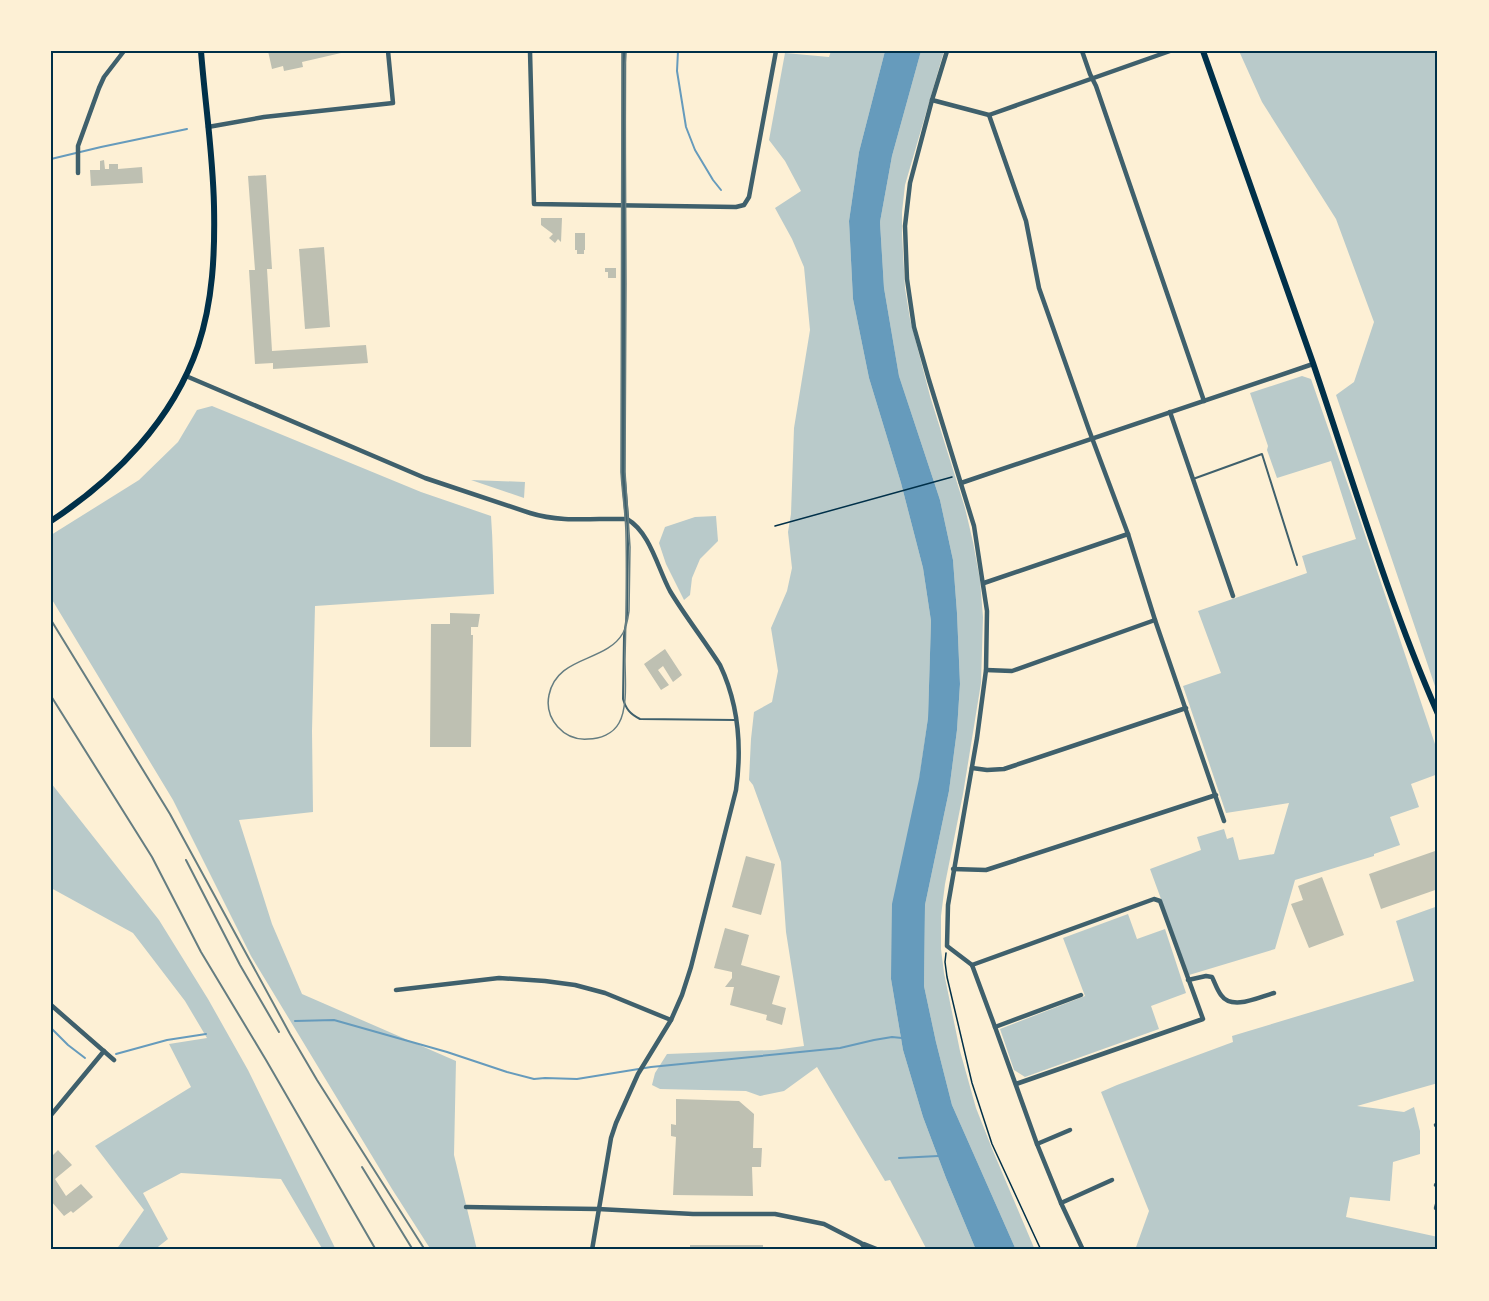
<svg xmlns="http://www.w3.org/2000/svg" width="1489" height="1301" viewBox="0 0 1489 1301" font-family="Raleway,sans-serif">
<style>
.green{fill:#b9caca}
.water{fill:#669bbc}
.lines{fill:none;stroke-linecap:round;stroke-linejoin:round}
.stream{stroke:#669bbc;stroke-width:2}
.building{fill:#bec0b2}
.path{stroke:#003049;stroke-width:1.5}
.service{stroke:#3f606c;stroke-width:2}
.minor{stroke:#3f606c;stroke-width:4.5}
.secondary{stroke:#003049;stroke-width:6}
.tram{stroke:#657d81;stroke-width:1.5}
.rail{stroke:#657d81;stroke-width:2}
.neatline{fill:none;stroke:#003049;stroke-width:2}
</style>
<rect width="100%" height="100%" fill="#fdf0d5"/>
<g class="green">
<path d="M831 51H885L859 152 849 221 853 299 869 378 901 483 923 568 931 621 928 718 891 979 903 1050 923 1117 946 1178 976 1250H927L890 1180 885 1181 817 1067 784 1091 760 1096 746 1091 660 1089 652 1085 655 1073 667 1054 774 1050 804 1046 786 932 781 862 753 785 749 780 751 739 754 712 772 702 778 671 771 628 787 591 792 568 788 532 791 514 794 428 810 330 804 267 792 239 775 208 801 191 785 161 769 140 785 53 829 57Z"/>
<path d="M921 51H944L905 185 902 212V234L905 288 910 319 930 396 965 508 973 542 980 580 983 617 981 683 963 794 945 884 941 916V949L944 973 960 1051 976 1108 993 1151 1035 1250H1016L952 1105 936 1042 924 986 925 905 949 791 957 730 960 684 957 613 953 560 940 500 899 376 884 288 880 222 892 156Z"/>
<path d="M1239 51H1438V695L1336 395 1354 382 1374 322 1336 219 1262 102Z"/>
<path d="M1302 376 1311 379 1356 508 1438 753V774L1411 784 1419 807 1390 817 1400 845 1374 854V856L1295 880 1275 949 1189 975 1150 869 1201 850 1197 837 1224 829 1227 839 1233 837 1239 860 1274 854 1289 803 1226 813 1183 686 1221 673 1198 611 1307 573 1302 556 1356 539 1331 461 1277 478 1267 450 1268 446 1250 393Z"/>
<path d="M212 406 421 492 491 516C493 542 493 568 494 594L315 606 312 731 313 812 239 820 272 924 302 994 456 1061 454 1155 477 1250H431L392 1189 251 956 173 800 51 598V535L139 480 178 442 197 410Z"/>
<path d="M471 480 525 482 524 498Z"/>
<path d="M716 516 718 541 700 559 692 578 690 595 684 600 666 564 659 543 665 527 695 517Z"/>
<path d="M51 783 159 920 208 999 248 1070 336 1250H323L281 1179 181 1173 143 1193 168 1239 154 1250H116L144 1210 95 1146 191 1087 169 1044 207 1038 185 1001 133 933 51 888Z"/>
<path d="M1438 906V1083L1357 1106 1404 1112 1414 1107 1420 1131V1154L1393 1162 1390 1201 1350 1197 1346 1217 1438 1237V1250H1135L1149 1211 1101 1092 1117 1085 1233 1042 1232 1036 1414 981 1396 921Z"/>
<path d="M1128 914 1137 939 1165 929 1186 993 1151 1006 1159 1029 1025 1077 1014 1070 1000 1029 1085 996 1063 938Z"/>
</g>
<path class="water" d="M885 51H921L892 156 880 222 884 288 899 376 940 500 953 560 957 613 960 684 957 730 949 791 925 905 924 986 936 1042 952 1105 1016 1250H976L946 1178 923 1117 903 1050 891 979 892 904 919 779 928 718 931 621 923 568 901 483 869 378 853 299 849 221 859 152Z"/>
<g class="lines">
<g class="stream">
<path d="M678 51 677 71 686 127 695 150 713 180 721 190"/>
<path d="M51 159 101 147 187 129"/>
<path d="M295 1021 334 1020 447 1052 507 1072 534 1079 545 1078 577 1079 651 1067 840 1048 874 1040 892 1037 902 1038"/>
<path d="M51 1028 68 1045 85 1058"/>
<path d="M116 1054 167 1040 206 1034"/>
<path d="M899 1158 938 1156"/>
</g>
</g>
<g class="building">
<path d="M268 51H341V53L302 62 303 67 284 71 283 66 272 69Z"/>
<path d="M104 160 105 169H109V164H118V169L142 167 143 183 91 186 90 170H100V161Z"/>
<path d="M266 175 272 269H267L272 351 366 345 368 363 273 369V363L255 364 249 270H255L248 176Z"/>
<path d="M541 218H562L561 242 558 239 555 243 549 238 553 234 541 225Z"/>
<path d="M575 233H585V250H584V254H577V250H575Z"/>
<path d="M324 247 330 327 305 329 299 249Z"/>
<path d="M605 268H616V278H608V272H605Z"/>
<path d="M450 613 480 614 478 627H471V635H473L471 747H430L431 624H450Z"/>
<path d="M665 649 682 675 673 682 663 666 658 670 669 685 661 690 644 664Z"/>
<path d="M1438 850V889L1381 909 1369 874Z"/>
<path d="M746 856 775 864 761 915 732 907Z"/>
<path d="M1322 877 1344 935 1309 948 1291 904 1303 900 1298 886Z"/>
<path d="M725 928 749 935 741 965 780 976 772 1004 786 1008 782 1025 766 1020 767 1015 730 1005 734 987H725L732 978V972L714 968Z"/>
<path d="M676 1099 739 1101 754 1114 753 1148H762L761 1167H752L753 1196 673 1195 676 1137 671 1136V1124L676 1125Z"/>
<path d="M58 1150 72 1165 55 1179 66 1196 81 1184 93 1197 73 1213 71 1211 64 1216 51 1201V1157Z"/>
<rect x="690" y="1245" width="73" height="5"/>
</g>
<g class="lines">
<g class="path">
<path d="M775 526 952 477"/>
<path d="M946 953 945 962 947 977 972 1083 992 1144 1041 1250"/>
</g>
<g class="service">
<path d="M1193 479 1262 454 1297 565"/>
<path d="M627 519 628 544 627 615 624 636 623 699C626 709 630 714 640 719L735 720"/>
</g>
<g class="minor">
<path d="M530 51 534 204 736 207 744 205 749 197 776 51"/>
<path d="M947 51 932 100 910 183 905 226 907 279 914 327 929 380 974 526 987 611 986 670 977 738 948 905 947 946 972 965 995 1027 1037 1144 1061 1203 1083 1250"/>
<path d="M1082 51 1090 74 1096 86 1204 401"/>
<path d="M932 100 989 115 1170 51"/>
<path d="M989 115 1026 221 1039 288 1089 430 1128 534 1155 620 1224 821"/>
<path d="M208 127 264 117 393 103 388 51"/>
<path d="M78 173V146L99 88 104 77 124 51"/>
<path d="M186 376 425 478 530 513C562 523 595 518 627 519"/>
<path d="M1170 412 1233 596"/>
<path d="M961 483 1313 364"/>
<path d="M984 583 1128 534"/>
<path d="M986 670 1012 671 1155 620"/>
<path d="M972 768 987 770 1004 769 1186 708"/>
<path d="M953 869 986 870 1216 795"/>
<path d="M972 965 1154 899 1160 901 1203 1019 1016 1084"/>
<path d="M1188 980 1206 976 1212 977C1215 983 1217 990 1221 995 1232 1011 1259 997 1274 993"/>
<path d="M396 990 499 978 545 981 575 985 605 993 671 1020"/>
<path d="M51 1005 114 1060"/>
<path d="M995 1027 1081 995"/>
<path d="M51 1115 104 1051"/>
<path d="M1436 1125 1438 1124"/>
<path d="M1037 1144 1070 1130"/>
<path d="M1436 1185 1438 1186"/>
<path d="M1061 1203 1112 1180"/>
<path d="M466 1207 598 1209 693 1214H775L824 1224 861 1243 867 1250"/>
<path d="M1436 1208 1438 1201"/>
<path d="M864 1244 879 1250"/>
<path d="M592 1250 611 1138 616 1123 638 1074 671 1020 682 995 691 967 736 790C742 747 739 705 720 665 704 640 685 616 670 591 658 569 650 532 627 519L623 472 624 51"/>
</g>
<g class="secondary">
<path d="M1203 51C1239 155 1277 259 1313 363 1353 481 1388 600 1438 714"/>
<path d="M51 521C115 479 173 420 198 346 213 301 215 253 214 206 213 154 205 103 201 51"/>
</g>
<path class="tram" d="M622 51 621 472C622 493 626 515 626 536 627 577 626 619 625 660 625 678 628 707 619 723 613 734 600 739 588 739 564 741 544 719 549 695 557 655 606 663 623 633 627 626 628 618 629 611L630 547 625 472 626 283 625 66 626 51"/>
<g class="rail">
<path d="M51 620 170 814 290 1034 317 1080 425 1250"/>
<path d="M51 696 152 857 201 952 266 1060 376 1250"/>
<path d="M186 860 240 965 279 1032"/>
<path d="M362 1167 413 1250"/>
</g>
</g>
<rect width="1489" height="1301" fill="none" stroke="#fdf0d5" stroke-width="105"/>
<rect x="52" y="52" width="1384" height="1196" class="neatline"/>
</svg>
